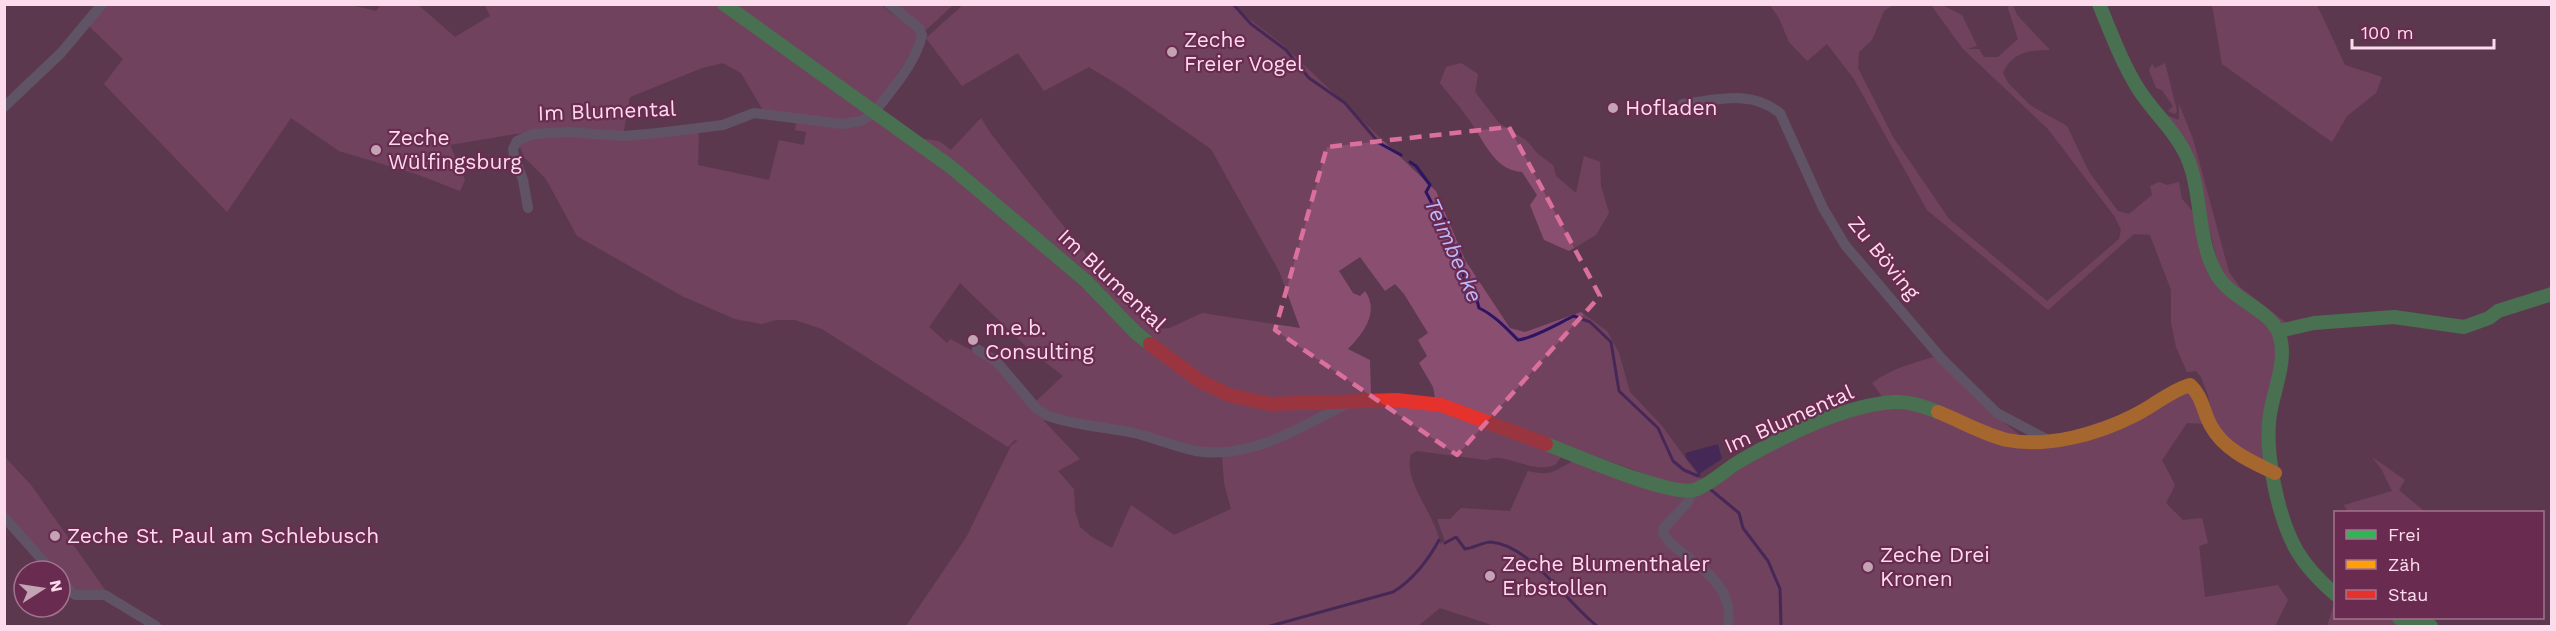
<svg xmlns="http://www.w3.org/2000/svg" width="2556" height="631" viewBox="0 0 2556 631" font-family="'Work Sans',sans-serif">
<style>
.green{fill:#8a4e71;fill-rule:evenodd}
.water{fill:#2c1562}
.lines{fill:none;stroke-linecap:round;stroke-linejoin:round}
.stream{stroke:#2c1562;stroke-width:3}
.street{stroke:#647480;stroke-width:10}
.fast{stroke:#30b455;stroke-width:14}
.slow{stroke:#ff9f0a;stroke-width:14}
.jam{stroke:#e5322d;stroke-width:14}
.marked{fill:none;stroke:#dc709c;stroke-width:4.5;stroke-dasharray:12 8;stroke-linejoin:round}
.poi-dot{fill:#c4a3b5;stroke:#6a2b51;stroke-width:2}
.labels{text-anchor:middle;stroke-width:4.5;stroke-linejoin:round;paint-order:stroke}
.poi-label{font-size:21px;fill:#fcdcec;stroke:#6a2b51;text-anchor:start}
.street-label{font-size:21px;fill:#fcdcec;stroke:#6a2b51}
.water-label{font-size:22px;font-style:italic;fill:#bbb9fe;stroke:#6a2b51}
</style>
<rect width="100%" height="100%" fill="#5c394e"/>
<g class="green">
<path d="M347 4 376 11 381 5 417 4 455 37 490 16 485 5H719L867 111 853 121 764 112 741 73 723 63 702 68 630 97 623 135 567 130 515 134 450 145 465 180 460 191 419 175 339 151 291 118 227 212 104 84 123 59 89 26 106 5Z"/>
<path d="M728 5H881C892 16 908 21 918 33L916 46 876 105Z"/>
<path d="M894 5H953L926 30Z"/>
<path d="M963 5H1231L1283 45 1436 191 1465 260 1510 328 1525 332 1581 312 1607 331 1619 353 1630 392 1662 426 1703 482 1681 487 1435 398 1433 387 1419 363 1427 356 1418 340 1428 333 1404 294 1395 284 1385 291 1360 257 1339 271 1353 293 1360 296 1365 291C1380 312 1363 334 1348 349L1370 360 1371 394 1445 409 1562 456 1555 465C1530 474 1504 451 1487 460L1417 451 1411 454C1402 482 1437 516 1440 544L1445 541 1437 519H1450L1461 508 1510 511 1528 471C1553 477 1554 470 1576 460L1682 494 1684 499 1661 528 1720 590 1726 626H1495L1440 608 1418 626H906L967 536 1011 446 1017 441 1016 439 1008 447 822 329 795 320H776L762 324 735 319 682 296 577 236 546 179 524 157 518 142 539 136 699 128 698 165 769 180 779 140 804 145 806 132 795 130 797 120 873 119 918 138 939 141 951 150 981 118 991 134 1117 294 1156 329 1170 328 1202 313 1300 328 1279 271 1211 149 1125 89 1089 67 1044 91 1018 53 962 86 926 38ZM960 283 1031 351 1063 376 1032 405 988 359 950 339 947 343 929 327ZM1043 420 1222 454 1224 483 1231 509 1174 535 1131 505 1112 548 1092 537 1080 527 1075 511 1074 489 1058 471 1080 459Z"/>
<path d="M1770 5H1893L1884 11 1872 40 1859 52 1858 68 1893 137 1949 219 2047 301 2119 239 2121 230 2115 217 2048 129 1963 49 1931 5H1942L1962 15 1977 46 1967 49H1979L1984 57H1998L2018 39 2007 5H2013L2017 15 2050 50C2029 50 2012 52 2003 73L2008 83 2031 106 2067 126 2089 172 2118 211 2129 214 2152 195 2150 186 2159 182 2167 185 2179 182 2182 199 2196 215 2202 249 2271 329 2276 340 2270 467 2251 460 2213 422 2208 395 2201 377 2196 371 2187 372 2176 347 2171 322V290L2150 235 2134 234 2048 310 1927 210 1854 79 1827 44 1807 61 1789 42 1779 18Z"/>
<path d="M2212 5H2317L2345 65 2382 77 2376 93 2347 116 2332 142 2222 64Z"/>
<path d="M1461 63 1478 74 1475 92 1499 123 1527 141 1538 154 1553 165 1556 176 1576 193 1584 156 1600 162 1601 186 1609 213 1596 235 1569 251 1544 240 1530 205 1537 195 1522 172C1492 170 1483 137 1467 117 1459 105 1449 95 1440 83L1446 67Z"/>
<path d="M2165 63 2177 111 2175 114 2168 111 2173 106 2162 90 2156 88 2149 70 2152 64 2155 68Z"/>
<path d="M2179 104 2193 139 2229 272 2240 287 2289 325 2283 326 2221 274 2200 195 2166 115 2179 120Z"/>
<path d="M1937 356 1996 416 2032 445 2191 391 2207 424 2187 423 2162 460 2175 485 2166 503 2183 520 2202 518 2208 543 2199 546 2205 597 2278 585 2288 600 2275 626H1730L1732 605 1667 535C1681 480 1834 422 1884 399L1872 383C1892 368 1914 363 1937 356Z"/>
<path d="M4 456 31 485 108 594 77 590 60 576V571H55L5 514Z"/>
<path d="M2372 457 2405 480 2399 490 2425 512H2348L2344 505 2392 491 2382 470Z"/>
<path d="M2335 601 2336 618H2386L2420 626H2327Z"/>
</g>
<path class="water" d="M1718 444 1722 459 1699 474 1686 458 1685 453Z"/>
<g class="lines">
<g class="stream">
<path d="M1233 4 1251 24 1286 50 1309 78 1345 103 1379 143 1401 155"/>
<path d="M1410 162 1416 166 1430 185 1426 192 1436 211 1445 219 1453 247 1460 254 1464 278 1475 293 1479 308C1494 315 1506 328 1518 340 1534 338 1559 323 1574 316L1590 322 1611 342 1619 391 1658 428 1673 461 1684 470 1698 476 1699 474"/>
<path d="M1710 489 1739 513 1743 528 1768 561 1780 589 1781 626"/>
<path d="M1445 543 1456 537 1465 549C1474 548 1483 542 1491 542 1530 545 1567 603 1597 626"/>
<path d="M1270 626 1393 592C1412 581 1429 559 1439 540"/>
</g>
<g class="street">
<path d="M1682 104C1716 100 1751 89 1780 113L1823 208 1845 245 1942 359 1997 413 2046 439"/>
<path d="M4 107 61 53 102 4"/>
<path d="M528 208 523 180 514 156 513 149 517 141 533 134 567 132 624 136 658 133 723 125 754 113 842 124 861 121 874 113C891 90 916 63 922 35L919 28 889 4"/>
<path d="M977 349 997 362 1037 409 1049 416C1076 426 1106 427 1134 433 1155 438 1175 447 1196 451 1251 460 1299 428 1346 404"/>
<path d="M1694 490 1687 503 1664 528 1663 532 1669 542C1698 567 1735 584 1728 626"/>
<path d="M4 517 52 571"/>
<path d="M60 580 75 595H105L156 626"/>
</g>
<g class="fast">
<path d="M724 4 951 167 1086 281 1135 332 1150 344"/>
<path d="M2099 4C2111 33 2122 63 2139 90 2154 113 2176 132 2187 157 2203 194 2196 239 2217 275 2231 299 2271 310 2279 334 2288 359 2274 389 2270 414 2264 452 2278 518 2297 551 2307 568 2321 582 2336 595"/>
<path d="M2279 331 2314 323 2394 317 2464 327 2489 318 2498 311 2552 294"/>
<path d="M1546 444C1573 454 1671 497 1694 490 1710 485 1726 469 1740 461 1784 436 1844 405 1894 402 1909 401 1924 406 1938 412"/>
<path d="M2399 618 2431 626"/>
</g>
<path class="slow" d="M1938 412C1961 421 1983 434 2007 440 2047 448 2098 434 2133 416 2153 407 2169 391 2190 385 2203 397 2203 412 2211 426 2224 450 2252 462 2275 473"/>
<path class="jam" d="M1150 344 1200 381 1229 395 1270 404 1397 400 1441 405 1546 444"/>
</g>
<path d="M0 0H2556V631H0ZM1509 127 1600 296 1457 455 1275 330 1327 147Z" fill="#5c394e" fill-opacity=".55" fill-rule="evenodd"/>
<path class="marked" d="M1509 127 1600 296 1457 455 1275 330 1327 147Z"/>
<g class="poi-dot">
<circle cx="1172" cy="52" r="6"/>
<circle cx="1613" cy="108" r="6"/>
<circle cx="376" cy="150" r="6"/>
<circle cx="973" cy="340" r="6"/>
<circle cx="55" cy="536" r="6"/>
<circle cx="1868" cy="567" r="6"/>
<circle cx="1490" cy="576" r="6"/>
</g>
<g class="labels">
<g class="poi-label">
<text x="1184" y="47">Zeche<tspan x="1184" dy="24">Freier Vogel</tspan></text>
<text x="1625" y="115">Hofladen</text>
<text x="388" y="145">Zeche<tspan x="388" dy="24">Wülfingsburg</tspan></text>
<text x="985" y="335">m.e.b.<tspan x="985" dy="24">Consulting</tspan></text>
<text x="67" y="543">Zeche St. Paul am Schlebusch</text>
<text x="1880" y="562">Zeche Drei<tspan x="1880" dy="24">Kronen</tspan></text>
<text x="1502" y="571">Zeche Blumenthaler<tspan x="1502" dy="24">Erbstollen</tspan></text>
</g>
<g class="street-label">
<text transform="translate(607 111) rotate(-2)" y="7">Im Blumental</text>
<text transform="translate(1884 258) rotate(51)" y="7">Zu Böving</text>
<text transform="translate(1112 280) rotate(43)" y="7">Im Blumental</text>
<text transform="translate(1789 419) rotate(-24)" y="7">Im Blumental</text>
</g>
<g class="water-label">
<text transform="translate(1454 250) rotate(66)" y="8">Teimbecke</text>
</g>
</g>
<rect width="2556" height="631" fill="none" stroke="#fcdcec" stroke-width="12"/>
<rect x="2334" y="511" width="210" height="108" fill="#6a2b51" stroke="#a4728f" stroke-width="1.5"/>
<rect x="2346" y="530" width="30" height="9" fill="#30b455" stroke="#a4728f" stroke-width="1.5"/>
<text x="2388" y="541" font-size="18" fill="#fcdcec">Frei</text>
<rect x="2346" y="560" width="30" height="9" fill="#ff9f0a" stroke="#a4728f" stroke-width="1.5"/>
<text x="2388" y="571" font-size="18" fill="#fcdcec">Zäh</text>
<rect x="2346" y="590" width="30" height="9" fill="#e5322d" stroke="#a4728f" stroke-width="1.5"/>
<text x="2388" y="601" font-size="18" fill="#fcdcec">Stau</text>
<g transform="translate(42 589) rotate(78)"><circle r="28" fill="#6a2b51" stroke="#a4728f" stroke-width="1.5"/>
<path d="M0-4.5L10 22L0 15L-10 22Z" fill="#c4a3b5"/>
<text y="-9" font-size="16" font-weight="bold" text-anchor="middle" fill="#fcdcec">N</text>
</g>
<path d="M2352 39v9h142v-9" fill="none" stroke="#fcdcec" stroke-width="3"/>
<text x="2361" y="39" font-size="18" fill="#fcdcec" stroke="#6a2b51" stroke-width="4.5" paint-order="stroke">100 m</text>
</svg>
